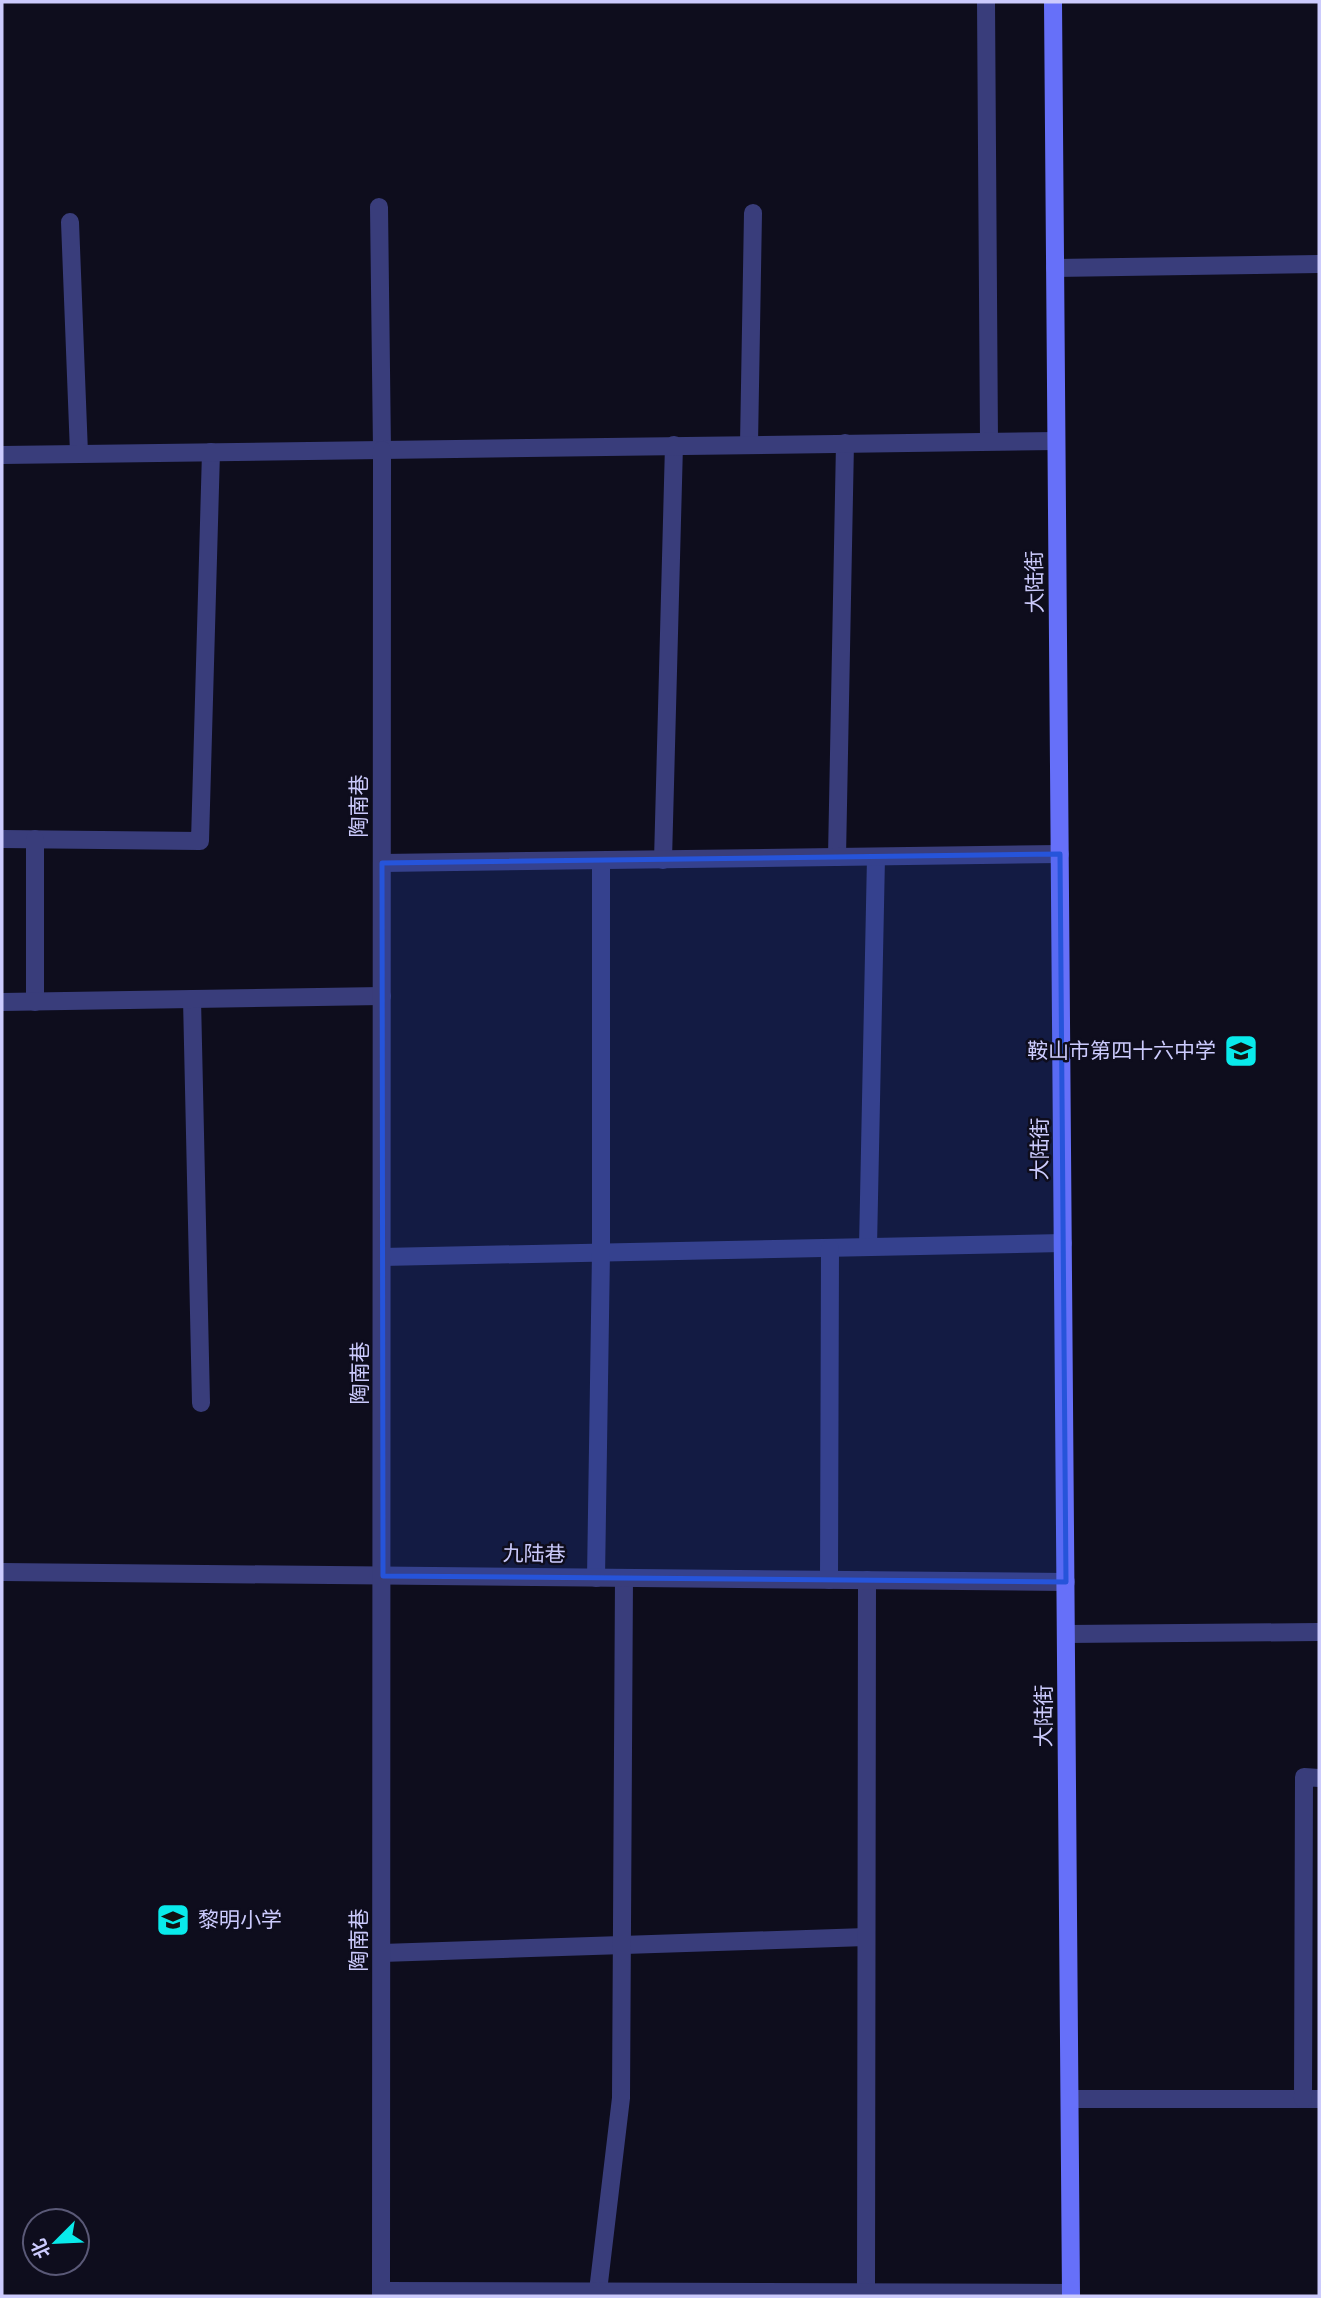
<svg xmlns="http://www.w3.org/2000/svg" width="1321" height="2298" viewBox="0 0 1321 2298" font-family="Mulish,'Noto Sans SC',sans-serif">
<style>
.lines{fill:none;stroke-linecap:round;stroke-linejoin:round}
.lane{stroke:#393d7b;stroke-width:18}
.street{stroke:#393d7b;stroke-width:18}
.secondary{stroke:#6670f9;stroke-width:18}
.marked{fill:#2654da;fill-opacity:0.2;stroke:#2654da;stroke-width:5;stroke-linejoin:round}
.labels{text-anchor:middle;stroke-width:5;stroke-linejoin:round;paint-order:stroke}
.street-label{font-size:21px;fill:#cccbfd;stroke:#0e0d1d}
.poi-label{font-size:21px;fill:#cccbfd;stroke:#0e0d1d;text-anchor:end}
</style>
<rect width="100%" height="100%" fill="#0e0d1d"/>
<g class="lines">
<g class="lane">
<path d="M986 2 989 441"/>
<path d="M379 207 382 450"/>
<path d="M70 222 79 453"/>
<path d="M1055 268 1319 264"/>
<path d="M749 444 753 213"/>
<path d="M2 839 200 841 211 452"/>
<path d="M35 839V1002"/>
<path d="M837 857 845 443"/>
<path d="M663 860 674 445"/>
<path d="M192 999 201 1403"/>
<path d="M868 1247 876 857"/>
<path d="M382 1257 1063 1243"/>
<path d="M596 1578 601 1252V861"/>
<path d="M829 1580 830 1248"/>
<path d="M382 1953 866 1937"/>
<path d="M1070 2099H1319"/>
<path d="M1303 2099 1304 1777 1319 1778"/>
<path d="M598 2291 621 2098 624 1578"/>
<path d="M866 2296 867 1580"/>
</g>
<g class="street">
<path d="M2 455 1056 441"/>
<path d="M382 863 1060 854"/>
<path d="M2 1002 382 996"/>
<path d="M2 1572 1066 1582"/>
<path d="M1066 1634 1319 1632"/>
<path d="M381 2291 1071 2293"/>
<path d="M381 2296 382 450"/>
</g>
<path class="secondary" d="M1053 2 1071 2296"/>
</g>
<path class="marked" d="M1060 854 1066 1582 383 1576 382 863Z"/>
<defs>
<symbol id="school-square" viewBox="-11 -11 22 22"><rect x="-9" y="-9" width="18" height="18" rx="4" fill="#09eaeb" stroke="#0e0d1d"/><path d="M0-5L7-2L0 1L-7-2ZM-4 1L0 2.5L4 1V4Q0 6-4 4Z" fill="#111"/></symbol>
</defs>
<g fill-rule="evenodd">
<use href="#school-square" x="1222" y="1032" width="38" height="38"/>
<use href="#school-square" x="154" y="1901" width="38" height="38"/>
</g>
<g class="labels">
<g class="street-label">
<text transform="translate(1035 582) rotate(-91)" y="7">大陆街</text>
<text transform="translate(359 806) rotate(-90)" y="7">陶南巷</text>
<text transform="translate(1040 1149) rotate(-90)" y="7">大陆街</text>
<text transform="translate(360 1373) rotate(-90)" y="7">陶南巷</text>
<text transform="translate(534 1554) rotate(1)" y="7">九陆巷</text>
<text transform="translate(1044 1716) rotate(-90)" y="7">大陆街</text>
<text transform="translate(359 1940) rotate(-90)" y="7">陶南巷</text>
</g>
<g class="poi-label">
<text x="1216" y="1058">鞍山市第四十六中学</text>
<text x="198" y="1927" text-anchor="start">黎明小学</text>
</g>
</g>
<rect width="1321" height="2298" fill="none" stroke="#cccbfd" stroke-width="7"/>
<g transform="translate(56 2242) rotate(246)"><circle r="33" fill="#0e0d1d" stroke="#5a5977" stroke-width="2"/>
<path d="M0-5L12 26L0 18L-12 26Z" fill="#09eaeb"/>
<text y="-10" font-size="19" font-weight="bold" text-anchor="middle" fill="#cccbfd">北</text>
</g>
</svg>
